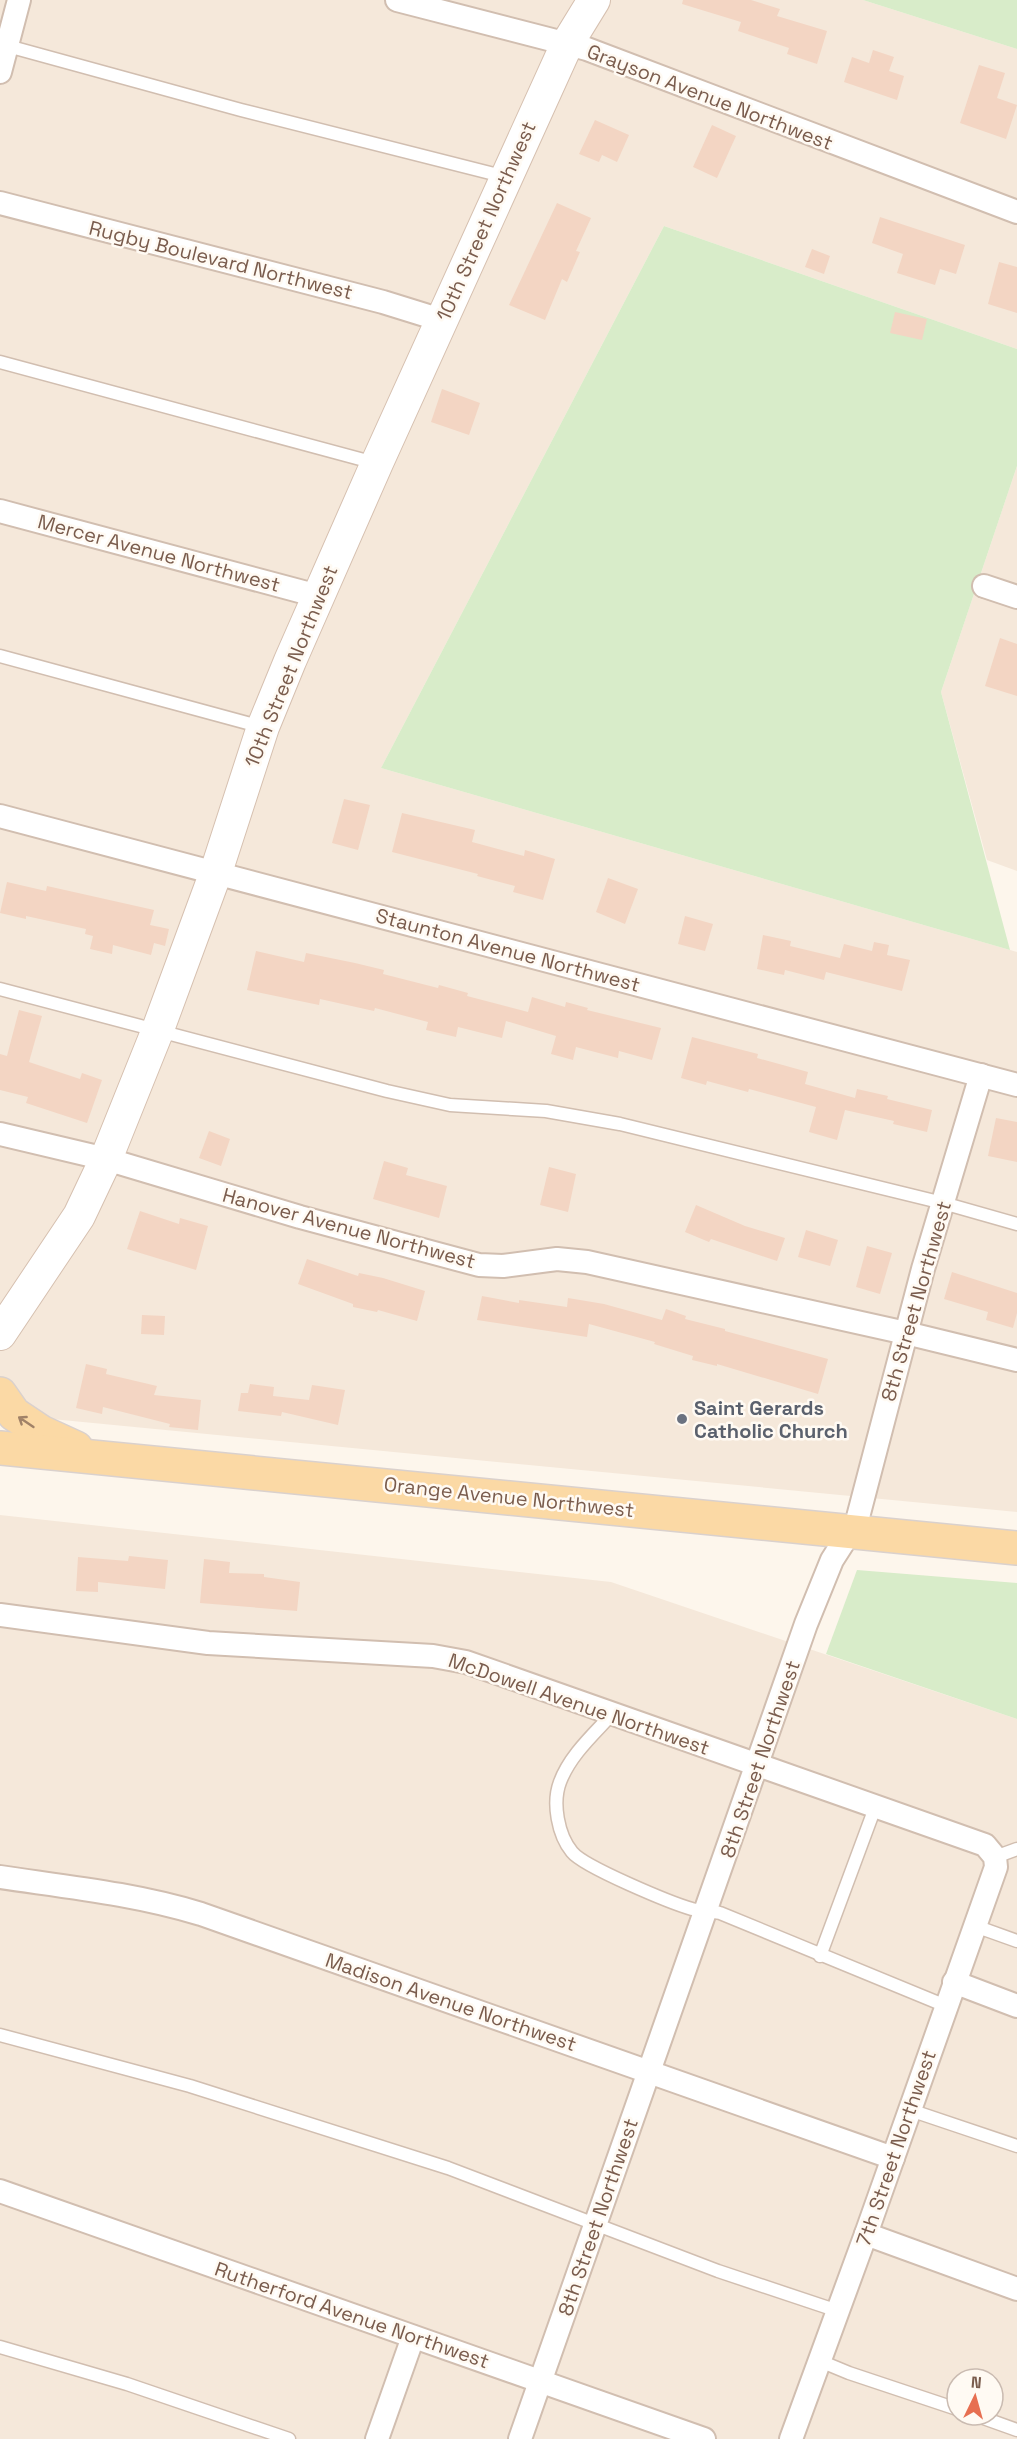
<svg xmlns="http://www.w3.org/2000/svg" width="1017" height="2439" viewBox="0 0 1017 2439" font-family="'Space Grotesk',sans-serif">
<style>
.residential{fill:#f5e8da;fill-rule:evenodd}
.green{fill:#d8ecc9}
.building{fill:#f3d5c3}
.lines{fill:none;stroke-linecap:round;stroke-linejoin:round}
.lane-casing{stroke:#d1beb0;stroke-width:15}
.street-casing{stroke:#d1beb0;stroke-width:26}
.secondary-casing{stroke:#d6c0b0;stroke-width:34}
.primary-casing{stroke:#dad1cd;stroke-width:36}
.lane{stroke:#fff;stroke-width:12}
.street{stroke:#fff;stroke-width:22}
.secondary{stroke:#fff;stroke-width:32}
.primary{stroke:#fbd9a5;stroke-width:33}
.oneway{stroke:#a18267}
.worship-dot{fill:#6b7280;stroke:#fffaf3;stroke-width:2}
.labels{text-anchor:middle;stroke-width:5;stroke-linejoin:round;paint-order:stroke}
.street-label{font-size:20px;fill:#7a5c4d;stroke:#fffaf3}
.worship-label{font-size:20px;font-weight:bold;fill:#5b616d;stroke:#fffaf3;text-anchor:start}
</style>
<rect width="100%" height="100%" fill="#fdf6ec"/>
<g class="residential">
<path d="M0 0H863L1017 49V349L664 226 381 768 1017 952V1512L0 1414Z"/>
<path d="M1017 466V871L987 860 941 692Z"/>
<path d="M0 1515 611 1582 1017 1719V2439H0ZM957 2379H993V2415H957Z"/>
</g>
<g class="green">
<path d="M863 0H1017V49Z"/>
<path d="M664 226 1017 349V466L941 692 1010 950 381 768Z"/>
<path d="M857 1570 1017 1583V1719L826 1654Z"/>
</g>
<g class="building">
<path d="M683 0H751L780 9 777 16 827 31 817 64 787 54 789 48 738 31 741 22 682 4Z"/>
<path d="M873 50 894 57 889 71 904 76 897 100 844 82 852 57 869 63Z"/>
<path d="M979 65 1005 73 997 98 1017 105 1006 139 960 123Z"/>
<path d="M595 120 629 135 617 162 602 155 599 162 579 154Z"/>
<path d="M712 125 736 136 717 178 693 167Z"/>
<path d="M557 203 591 218 576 251 580 252 567 282 562 279 545 320 509 305Z"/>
<path d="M880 217 965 245 956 274 940 269 935 285 897 273 903 254 872 243Z"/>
<path d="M812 249 830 256 824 274 805 267Z"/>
<path d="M999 262 1017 267V313L988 304Z"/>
<path d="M895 312 927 319 922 340 890 333Z"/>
<path d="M442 389 480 403 469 435 431 422Z"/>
<path d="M1000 638 1017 644V696L985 686Z"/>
<path d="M344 799 370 805 358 850 332 843Z"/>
<path d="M402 813 475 830 472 842 524 856 525 850 555 859 543 900 513 892 515 886 477 876 478 874 392 852Z"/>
<path d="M608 878 638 889 625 924 596 912Z"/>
<path d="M7 882 46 891 47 886 154 910 150 925 169 929 165 946 154 943 151 955 113 945 112 954 90 949 93 936 85 934 86 929 26 916V919L0 913Z"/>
<path d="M685 916 713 924 705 951 678 944Z"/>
<path d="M763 935 791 941 790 946 840 958 844 944 872 951 874 942 889 945 887 955 910 960 902 991 826 972 824 980 785 970 784 975 757 969Z"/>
<path d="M256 951 304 962 306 953 355 963 384 970 383 974 438 988 439 985 468 993 467 996 528 1012 532 997 565 1007 566 1002 588 1008 587 1010 661 1028 652 1060 619 1051 618 1058 576 1047 573 1060 551 1054 556 1036 506 1021 502 1038 458 1027 456 1037 426 1030 428 1022 375 1008 374 1011 320 999 319 1005 247 990Z"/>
<path d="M19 1010 42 1016 29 1062 80 1079 82 1073 102 1080 87 1123 26 1103 28 1097 0 1090V1054L7 1056Z"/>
<path d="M692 1037 758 1054 757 1058 808 1072 805 1084 855 1098 857 1089 888 1096 887 1099 932 1110 927 1132 893 1124 894 1121 845 1110 837 1140 809 1132 816 1107 749 1089 748 1092 707 1081 706 1085 681 1078Z"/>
<path d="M996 1118 1017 1122V1162L988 1156Z"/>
<path d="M209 1131 230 1139 221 1166 199 1158Z"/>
<path d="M384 1161 408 1168 406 1175 447 1186 439 1218 373 1199Z"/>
<path d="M549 1167 576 1174 568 1212 540 1205Z"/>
<path d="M696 1205 745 1226 785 1238 777 1261 711 1239 709 1242 685 1232Z"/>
<path d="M140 1211 179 1224 180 1218 208 1226 196 1270 127 1249Z"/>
<path d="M806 1230 838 1240 830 1266 798 1257Z"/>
<path d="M867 1246 892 1253 880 1294 856 1287Z"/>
<path d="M307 1259 358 1276 359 1273 383 1278 425 1291 417 1321 378 1310 377 1312 353 1307V1304L298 1284Z"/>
<path d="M952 1272 1017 1293V1313L1013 1328 986 1320 988 1312 944 1299Z"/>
<path d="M482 1296 519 1303V1300L567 1307 568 1298 604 1304 662 1320 666 1309 686 1316 685 1319 725 1329V1331L828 1359 818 1394 717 1364V1366L692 1360 693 1356 654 1344 655 1342 589 1324 587 1337 477 1320Z"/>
<path d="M142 1315 165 1316 164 1335 141 1334Z"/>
<path d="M86 1364 107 1369 106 1374 157 1386 154 1395 201 1400 198 1430 169 1427 170 1424 103 1407 102 1414 76 1408Z"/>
<path d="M250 1384 274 1387 273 1396 309 1400 312 1385 345 1390 338 1425 282 1412 281 1416 238 1411 241 1393H248Z"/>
<path d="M129 1556 168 1560 165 1589 98 1582V1592L76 1591 78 1557 128 1561Z"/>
<path d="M204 1559 230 1562 229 1573 264 1574V1577L300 1582 297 1611 200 1603Z"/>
</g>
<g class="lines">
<defs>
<g id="lane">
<path d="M4 45 241 110 506 177"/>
<path d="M0 362 375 463"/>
<path d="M0 656 262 727"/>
<path d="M0 989 387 1091 450 1105 546 1111 620 1124 943 1203 1017 1224"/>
<path d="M613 1713C594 1734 570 1755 560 1782 552 1803 558 1835 572 1852 584 1867 671 1903 692 1909 701 1911 711 1911 720 1913L946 2006"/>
<path d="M995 1857 1017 1849"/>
<path d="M975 1926 1017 1941"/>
<path d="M820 1956 876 1805"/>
<path d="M0 2035 190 2086 448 2168 718 2271 838 2311"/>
<path d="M910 2110 1017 2146"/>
<path d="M0 2347 127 2384 289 2439"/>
<path d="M820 2361 849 2373 957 2409"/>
<path d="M975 2415 1017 2430"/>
</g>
<g id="street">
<path d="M397 0 587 49 1017 212"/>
<path d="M0 72 19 0"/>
<path d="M0 203 383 302 441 320"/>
<path d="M0 511 318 596"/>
<path d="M984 586 1017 597"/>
<path d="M0 816 1017 1085"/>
<path d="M0 1134 106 1159 300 1217 479 1265 503 1266 557 1259 587 1262 906 1333 1017 1360"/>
<path d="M0 1615 208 1643 433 1656 466 1662 985 1845 995 1857 996 1867 866 2234 791 2439"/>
<path d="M0 1877C68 1887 136 1894 201 1914L893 2158"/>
<path d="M954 1982 1017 2006"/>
<path d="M0 2191 704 2439"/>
<path d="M866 2234 1017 2289"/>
<path d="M377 2439 413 2337"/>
<path d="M520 2439 806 1624 832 1560 857 1521 923 1269 981 1075"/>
</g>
<path id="secondary" d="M0 1334 79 1216 106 1159 157 1032 216 872 263 727 290 661 377 463 567 44 594 0"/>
<g id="primary">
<path d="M0 1394 14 1414 41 1432 76 1448"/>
<path d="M0 1448 1017 1548"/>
</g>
</defs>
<use href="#lane" class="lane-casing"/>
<use href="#street" class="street-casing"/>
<use href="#secondary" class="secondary-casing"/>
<use href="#primary" class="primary-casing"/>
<use href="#lane" class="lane"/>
<use href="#street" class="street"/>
<use href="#secondary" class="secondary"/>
<use href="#primary" class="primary"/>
</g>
<defs><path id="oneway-shaft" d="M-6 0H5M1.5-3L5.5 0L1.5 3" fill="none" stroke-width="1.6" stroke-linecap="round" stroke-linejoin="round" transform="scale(1.5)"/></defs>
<use class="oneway" href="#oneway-shaft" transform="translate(26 1422) rotate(-146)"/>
<circle class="worship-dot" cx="682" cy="1419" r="6"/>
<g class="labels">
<g class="street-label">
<text transform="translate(710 97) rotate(21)" y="7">Grayson Avenue Northwest</text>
<text transform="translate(486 221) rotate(-66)" y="7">10th Street Northwest</text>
<text transform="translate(221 260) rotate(14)" y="7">Rugby Boulevard Northwest</text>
<text transform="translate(159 553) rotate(15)" y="7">Mercer Avenue Northwest</text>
<text transform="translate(291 666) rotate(-68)" y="7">10th Street Northwest</text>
<text transform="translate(508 950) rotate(15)" y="7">Staunton Avenue Northwest</text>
<text transform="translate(349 1228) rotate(15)" y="7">Hanover Avenue Northwest</text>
<text transform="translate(916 1301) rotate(-74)" y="7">8th Street Northwest</text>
<text transform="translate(509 1497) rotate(6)" y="7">Orange Avenue Northwest</text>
<text transform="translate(579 1704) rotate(19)" y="7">McDowell Avenue Northwest</text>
<text transform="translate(760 1759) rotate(-71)" y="7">8th Street Northwest</text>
<text transform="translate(451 2002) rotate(19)" y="7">Madison Avenue Northwest</text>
<text transform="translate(896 2148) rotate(-71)" y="7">7th Street Northwest</text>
<text transform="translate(598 2217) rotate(-71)" y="7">8th Street Northwest</text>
<text transform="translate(352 2315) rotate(19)" y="7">Rutherford Avenue Northwest</text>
</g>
<g class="worship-label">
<text x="694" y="1415">Saint Gerards<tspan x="694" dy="23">Catholic Church</tspan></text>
</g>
</g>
<g transform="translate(975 2397) rotate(5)"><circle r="28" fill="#fffaf3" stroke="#cabbb1" stroke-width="1.5"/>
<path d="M0-4.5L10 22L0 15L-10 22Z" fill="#e76f51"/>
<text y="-9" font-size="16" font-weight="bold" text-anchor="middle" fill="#7a5c4d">N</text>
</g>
</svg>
